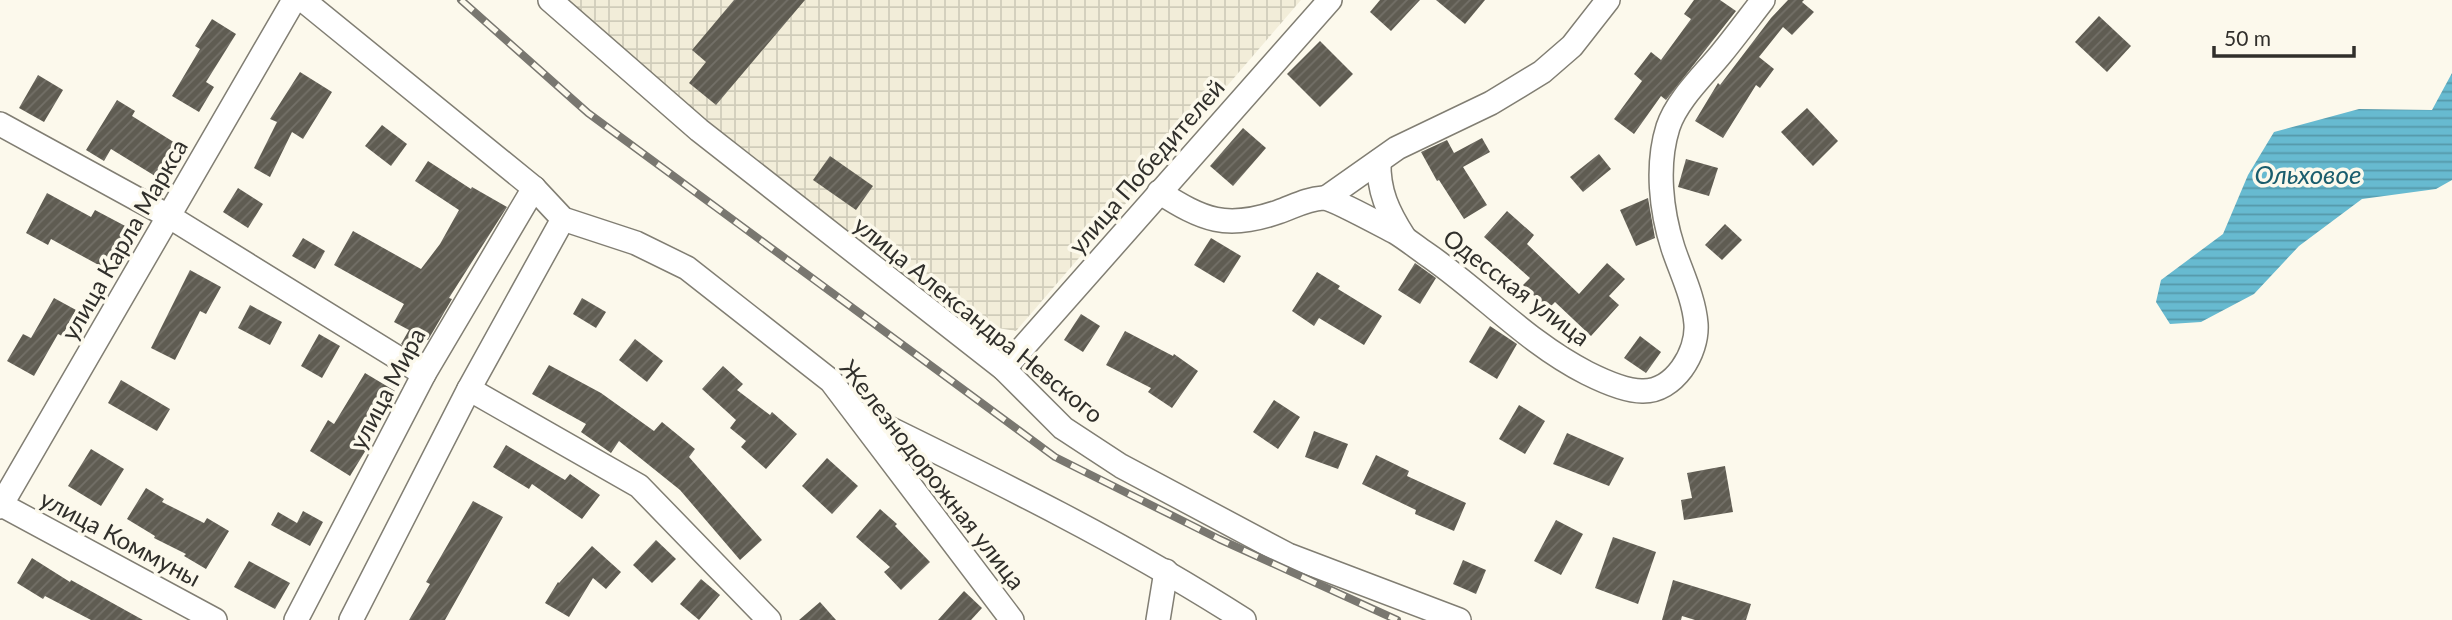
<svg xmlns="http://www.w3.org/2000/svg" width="2452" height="620" viewBox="0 0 2452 620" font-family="Lato,sans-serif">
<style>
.industrial{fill:url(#industrial-grid)}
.water{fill:url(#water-rules)}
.building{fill:url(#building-hatch)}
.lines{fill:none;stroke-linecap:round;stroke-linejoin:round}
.minor-casing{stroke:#817e73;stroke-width:26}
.minor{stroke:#fff;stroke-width:23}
.rail-casing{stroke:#797770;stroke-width:8}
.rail{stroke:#fcf9ec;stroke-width:5;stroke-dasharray:16;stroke-linecap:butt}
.labels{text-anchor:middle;stroke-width:7;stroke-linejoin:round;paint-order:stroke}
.street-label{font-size:24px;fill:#302f2b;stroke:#fcf9ec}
.water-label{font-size:26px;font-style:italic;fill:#1a5d6d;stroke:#fcf9ec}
</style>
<defs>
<pattern id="industrial-grid" width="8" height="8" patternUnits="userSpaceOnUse" patternTransform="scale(1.75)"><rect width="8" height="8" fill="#f2edd9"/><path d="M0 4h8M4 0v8" fill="none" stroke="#d0ccba"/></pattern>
<pattern id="water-rules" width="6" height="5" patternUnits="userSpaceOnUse" patternTransform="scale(1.75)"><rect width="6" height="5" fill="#67bad0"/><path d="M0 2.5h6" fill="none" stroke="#5598a9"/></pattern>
<pattern id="building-hatch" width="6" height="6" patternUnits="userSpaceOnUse" patternTransform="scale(1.75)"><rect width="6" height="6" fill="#5f5c52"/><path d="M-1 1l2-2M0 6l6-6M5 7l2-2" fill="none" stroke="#737068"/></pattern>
</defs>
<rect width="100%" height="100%" fill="#fcf9ec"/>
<path class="industrial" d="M569 0H1301L1016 331 955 321 769 179Z"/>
<path class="water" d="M2452 73V180L2436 189 2362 199 2299 246 2254 294 2201 322 2170 324 2156 302 2161 280 2223 234 2248 175 2274 132 2359 109 2432 110Z"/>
<g class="building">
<path d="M734 0H805L716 105 689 83 706 62 692 50Z"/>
<path d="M1380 0H1420L1391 31 1370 12Z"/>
<path d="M1436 0H1485L1465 24Z"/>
<path d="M1694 0H1720L1736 11 1666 100 1661 96 1634 134 1614 119 1642 81 1634 74 1651 52 1661 60 1691 19 1684 14Z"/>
<path d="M1788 0H1804L1802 2 1814 12 1792 35 1783 27 1759 57 1774 69 1760 88 1756 85 1723 138 1695 121 1718 83 1720 85 1771 18Z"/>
<path d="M2099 16 2131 46 2107 72 2075 42Z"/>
<path d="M212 19 236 34 206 82 214 87 199 112 172 96 200 49 195 46Z"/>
<path d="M1320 41 1353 74 1320 107 1287 74Z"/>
<path d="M300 72 332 92 303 139 292 132 270 177 254 168 277 122 270 119Z"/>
<path d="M38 75 63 90 44 122 19 108Z"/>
<path d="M117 100 135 111 132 116 180 146 160 179 111 149 104 161 86 150Z"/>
<path d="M1807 108 1838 141 1813 166 1781 132Z"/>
<path d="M382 125 407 144 391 166 365 146Z"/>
<path d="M1243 128 1266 148 1233 186 1210 166Z"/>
<path d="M1482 138 1490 152 1463 167 1487 205 1464 219 1439 180 1437 181 1421 152 1447 140 1454 153Z"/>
<path d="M1599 154 1611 169 1583 192 1570 177Z"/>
<path d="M830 156 873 186 856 210 813 180Z"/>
<path d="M1686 159 1718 168 1709 196 1678 187Z"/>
<path d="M428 161 471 189 472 187 507 207 449 298 452 299 428 340 424 338 416 352 401 344 409 330 394 322 404 304 334 265 353 231 421 269 440 244 459 210 415 181Z"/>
<path d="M238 188 263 204 248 228 223 212Z"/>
<path d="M47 193 91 217 95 210 129 228 106 269 51 239 48 245 26 233Z"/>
<path d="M1648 198 1655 238 1636 246 1620 210Z"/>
<path d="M1507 211 1534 235 1527 244 1579 294 1607 263 1625 279 1609 296 1619 305 1591 336 1555 302 1548 309 1523 285 1530 278 1484 237Z"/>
<path d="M1725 224 1742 240 1722 260 1705 245Z"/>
<path d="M303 238 325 251 315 269 292 256Z"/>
<path d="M1211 238 1241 256 1224 283 1194 265Z"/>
<path d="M1415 263 1436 278 1420 304 1398 290Z"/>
<path d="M190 270 221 287 206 314 200 311 175 360 151 348Z"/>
<path d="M1317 272 1340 286 1338 289 1382 316 1364 345 1319 318 1314 326 1292 311Z"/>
<path d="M54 298 76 310 62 336 58 334 34 376 7 361 23 334 31 338Z"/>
<path d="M582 298 606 312 596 328 573 314Z"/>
<path d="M250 305 282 322 270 345 238 328Z"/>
<path d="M1081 314 1100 326 1083 352 1064 340Z"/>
<path d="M1490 326 1517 344 1497 379 1469 362Z"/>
<path d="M1125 331 1173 356 1174 354 1198 371 1172 408 1148 392 1151 388 1106 365Z"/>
<path d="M319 334 340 346 322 378 301 366Z"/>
<path d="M1640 336 1661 352 1646 373 1624 358Z"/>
<path d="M635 339 663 361 647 382 619 360Z"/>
<path d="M549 365 601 393 654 431 662 422 695 449 689 457 762 540 740 560 680 490 619 441 611 453 581 432 586 424 532 394Z"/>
<path d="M723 366 743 384 737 390 770 415 772 412 797 434 766 469 741 447 746 441 730 428 736 420 702 389Z"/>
<path d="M365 373 395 391 365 443 369 445 350 476 310 451 328 420 334 424Z"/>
<path d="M121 380 170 409 157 431 108 403Z"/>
<path d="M1274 400 1300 417 1278 449 1253 432Z"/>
<path d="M1519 405 1545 421 1525 454 1499 439Z"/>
<path d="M1314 431 1348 444 1338 469 1305 457Z"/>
<path d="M1567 433 1624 458 1609 486 1553 464Z"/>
<path d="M506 445 565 480 570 474 600 495 582 519 532 484 529 489 493 467Z"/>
<path d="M91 449 124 469 101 506 68 486Z"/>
<path d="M1376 455 1409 471 1407 476 1466 503 1454 531 1415 514 1416 510 1362 484Z"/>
<path d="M827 458 858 486 832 514 802 486Z"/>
<path d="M1725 466 1733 512 1684 520 1681 500 1692 498 1687 473Z"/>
<path d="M146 488 164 499 162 502 204 523 207 518 229 531 206 569 184 556 186 554 154 538 155 536 127 519Z"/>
<path d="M473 501 503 517 445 620H409L430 584 426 582Z"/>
<path d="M880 509 897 524 895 526 930 562 901 590 884 572 890 567 856 537Z"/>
<path d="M303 511 323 522 310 546 271 525 278 512 297 523Z"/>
<path d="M1556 520 1583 534 1561 575 1534 561Z"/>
<path d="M1613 537 1656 552 1638 604 1595 588Z"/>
<path d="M656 540 676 559 652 583 633 565Z"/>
<path d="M592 546 621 572 606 589 593 578 569 617 545 603 558 582 559 583Z"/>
<path d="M32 558 70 582 71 580 143 620H91L45 596 43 599 17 583Z"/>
<path d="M1463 560 1486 570 1476 594 1453 584Z"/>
<path d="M249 561 290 583 275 609 234 587Z"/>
<path d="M701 579 720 595 699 620 680 604Z"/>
<path d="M1673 580 1751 604 1746 620H1695L1682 616 1681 620H1662Z"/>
<path d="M964 591 982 608 971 620H938Z"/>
<path d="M820 602 836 620H799Z"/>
</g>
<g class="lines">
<defs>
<g id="minor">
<path d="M303 0 534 188 563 219 636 243 687 268 831 381 1012 620"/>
<path d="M550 0 699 130 1004 369 1063 428 1121 466 1288 555 1459 620"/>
<path d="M0 124 170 217 424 374"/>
<path d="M1379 161C1378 191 1388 212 1404 237"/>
<path d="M1159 192C1203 220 1226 230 1278 212 1293 207 1306 199 1323 198 1332 198 1383 226 1395 232 1405 238 1415 246 1425 253 1481 291 1526 342 1587 373 1601 380 1625 391 1642 391 1674 392 1698 353 1696 324 1694 298 1681 272 1673 248 1661 211 1656 165 1668 127 1677 100 1703 76 1721 54 1735 37 1749 18 1763 0"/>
<path d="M1326 198 1397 148 1491 103 1542 72 1572 46 1608 0"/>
<path d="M1004 369 1330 0"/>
<path d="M469 389 639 486 769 620"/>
<path d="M860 414C991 478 1121 541 1244 620"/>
<path d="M0 504 215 620"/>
<path d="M0 507 294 0"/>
<path d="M296 620 424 374 534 188"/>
<path d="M351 620 469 389 563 219"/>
<path d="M1158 620 1166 571"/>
</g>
</defs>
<use href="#minor" class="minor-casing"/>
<use href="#minor" class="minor"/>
<defs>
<path id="rail" d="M461 0 588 113 1055 457 1219 539 1397 620"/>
</defs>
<use href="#rail" class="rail-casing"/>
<use href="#rail" class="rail"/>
</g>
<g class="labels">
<g class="street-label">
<text transform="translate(1147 167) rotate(-49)" y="8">улица Победителей</text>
<text transform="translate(125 240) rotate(-60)" y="8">улица Карла Маркса</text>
<text transform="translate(1516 288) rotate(37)" y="8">Одесская улица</text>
<text transform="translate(978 320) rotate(39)" y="8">улица Александра Невского</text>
<text transform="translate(388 389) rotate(-62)" y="8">улица Мира</text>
<text transform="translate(932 475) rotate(52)" y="8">Железнодорожная улица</text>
<text transform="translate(120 539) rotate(28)" y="8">улица Коммуны</text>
</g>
<g class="water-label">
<text x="2308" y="184">Ольховое</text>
</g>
</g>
<path d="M2214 46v10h140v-10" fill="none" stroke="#302f2b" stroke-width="3.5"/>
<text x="2224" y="46" font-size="21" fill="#302f2b" stroke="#fcf9ec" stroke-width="5" paint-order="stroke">50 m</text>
</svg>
